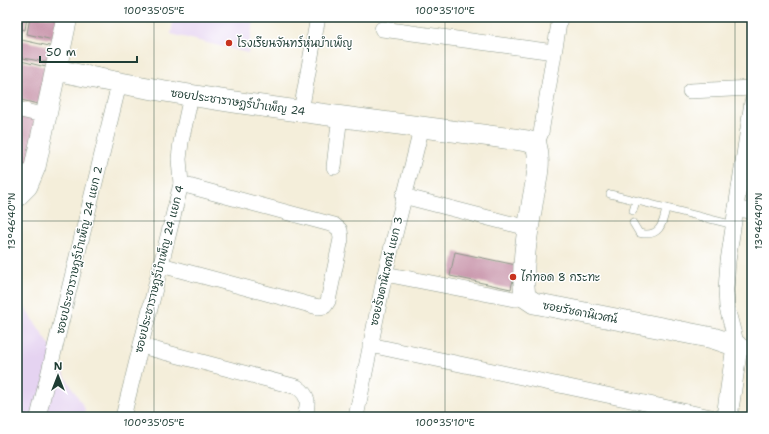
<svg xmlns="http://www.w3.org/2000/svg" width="769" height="434" viewBox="0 0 769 434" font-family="'Shantell Sans','Playpen Sans Thai',sans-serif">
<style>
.built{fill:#e5d3f1}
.building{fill:#c996ac}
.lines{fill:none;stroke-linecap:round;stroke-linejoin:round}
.lane-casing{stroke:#8a9687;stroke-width:8}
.street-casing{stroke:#8a9687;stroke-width:16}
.secondary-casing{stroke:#8a9687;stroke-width:22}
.lane{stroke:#fff;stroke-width:7}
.street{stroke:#fff;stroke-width:15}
.secondary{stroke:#fff;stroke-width:21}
.ticks{fill:none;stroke:#1f3d34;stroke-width:1;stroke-opacity:0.45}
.poi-dot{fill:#c8321e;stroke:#fff;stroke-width:1.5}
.labels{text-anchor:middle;stroke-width:3;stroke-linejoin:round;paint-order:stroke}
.poi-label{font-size:11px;fill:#1f3d34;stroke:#fff;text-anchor:start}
.street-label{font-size:11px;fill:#1f3d34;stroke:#fff}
.neatline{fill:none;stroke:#1f3d34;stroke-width:1.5}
.ticks-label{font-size:10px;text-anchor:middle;fill:#1f3d34}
</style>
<rect width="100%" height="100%" fill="#fff"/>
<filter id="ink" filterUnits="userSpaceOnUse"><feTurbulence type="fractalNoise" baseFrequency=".025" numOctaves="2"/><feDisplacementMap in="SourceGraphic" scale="8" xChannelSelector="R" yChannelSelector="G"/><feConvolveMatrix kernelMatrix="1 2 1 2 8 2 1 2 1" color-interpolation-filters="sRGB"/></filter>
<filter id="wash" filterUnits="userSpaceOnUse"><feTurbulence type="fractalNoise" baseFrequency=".012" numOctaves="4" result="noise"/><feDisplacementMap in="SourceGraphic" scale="16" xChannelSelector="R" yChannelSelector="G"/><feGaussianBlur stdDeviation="0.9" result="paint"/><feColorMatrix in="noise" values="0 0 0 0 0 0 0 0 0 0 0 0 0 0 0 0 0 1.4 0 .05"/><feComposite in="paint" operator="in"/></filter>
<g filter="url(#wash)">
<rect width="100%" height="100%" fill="#f4eeda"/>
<g class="built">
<path d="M174 17H254L248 53 171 34Z"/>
<path d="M17 295 51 347 59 366 85 409 84 417H17Z"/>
</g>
<g id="blocks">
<g class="building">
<path d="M17 17H27L25 30 17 28Z"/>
<path d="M30 17H58L53 40 27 34Z"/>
<path d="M17 39 54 47 51 63 17 57Z"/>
<path d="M17 60 50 68 42 105 17 99Z"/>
<path d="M17 114 39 119 27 175 17 187Z"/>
<path d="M455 252 516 265 511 289 450 276Z"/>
</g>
</g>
</g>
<g filter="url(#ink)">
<use href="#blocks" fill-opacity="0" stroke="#8a9687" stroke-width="1"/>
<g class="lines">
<defs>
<g id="lane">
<path d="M610 194 734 225"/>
<path d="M633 211 636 201"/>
<path d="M633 223 639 233C659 238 663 225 666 208"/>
</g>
<g id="street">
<path d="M382 29 554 52"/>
<path d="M690 91 752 88"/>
<path d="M752 102 728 261 726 290 727 308 737 346 752 349"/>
<path d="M17 109 46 116"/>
<path d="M301 111 318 17"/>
<path d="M536 144 541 133 560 17"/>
<path d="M334 167 340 115"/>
<path d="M403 196 528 228"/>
<path d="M736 209 752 211"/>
<path d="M161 265 318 307 325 306 328 301 341 239 340 230 334 225 181 184"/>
<path d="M385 274 514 299 525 297"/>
<path d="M370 345 711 417"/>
<path d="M141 346 297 387C310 396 308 403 305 417"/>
<path d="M38 417 119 84"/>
<path d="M123 417 181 184 179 159 181 142 191 96"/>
<path d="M356 417 385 274 422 126"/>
</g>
<g id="secondary">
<path d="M56 70C211 104 370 119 527 141L536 144C542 164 535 184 532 205 527 235 521 266 525 297L534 303 713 338 737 346 727 417"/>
<path d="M17 196 27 186 35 167 67 17"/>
</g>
</defs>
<use href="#lane" class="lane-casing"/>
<use href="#street" class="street-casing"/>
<use href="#secondary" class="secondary-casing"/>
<use href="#lane" class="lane"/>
<use href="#street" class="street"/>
<use href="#secondary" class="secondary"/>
</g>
</g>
<path class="ticks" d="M154 17V417M445 17V417M735 17V417M17 221H752"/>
<g class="poi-dot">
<circle cx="229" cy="43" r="4"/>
<circle cx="513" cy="277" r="4"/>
</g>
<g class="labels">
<g class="poi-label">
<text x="237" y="47">โรงเรียนจันทร์หุ่นบำเพ็ญ</text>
<text x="521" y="281">ไก่ทอด 8 กระทะ</text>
</g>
<g class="street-label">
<text transform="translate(238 102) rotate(8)" y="4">ซอยประชาราษฎร์บำเพ็ญ 24</text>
<text transform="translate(79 250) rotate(-77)" y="4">ซอยประชาราษฎร์บำเพ็ญ 24 แยก 2</text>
<text transform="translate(159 269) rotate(-76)" y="4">ซอยประชาราษฎร์บำเพ็ญ 24 แยก 4</text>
<text transform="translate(386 271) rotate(-77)" y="4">ซอยร้ขดานิเวศน์ แยก 3</text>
<text transform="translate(580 312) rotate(11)" y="4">ซอยรัชดานิเวศน์</text>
</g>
</g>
<rect width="769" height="434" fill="none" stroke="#fff" stroke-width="44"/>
<g transform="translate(58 376)" stroke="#ffffff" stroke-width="3" paint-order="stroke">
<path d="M0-3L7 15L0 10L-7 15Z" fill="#1f3d34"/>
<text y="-6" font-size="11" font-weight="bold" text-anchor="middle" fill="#1f3d34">N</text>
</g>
<path d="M40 56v6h97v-6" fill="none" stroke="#1f3d34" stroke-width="2"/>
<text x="46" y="56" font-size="12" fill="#1f3d34" stroke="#ffffff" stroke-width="3" paint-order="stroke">50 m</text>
<rect x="22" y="22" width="725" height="390" class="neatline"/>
<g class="ticks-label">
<text x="154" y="14">100°35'05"E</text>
<text x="445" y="14">100°35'10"E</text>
<text transform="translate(11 221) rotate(-90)" y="4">13°46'40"N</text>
<text transform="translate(758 221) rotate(-90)" y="4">13°46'40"N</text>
<text x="154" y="426">100°35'05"E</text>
<text x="445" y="426">100°35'10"E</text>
</g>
</svg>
